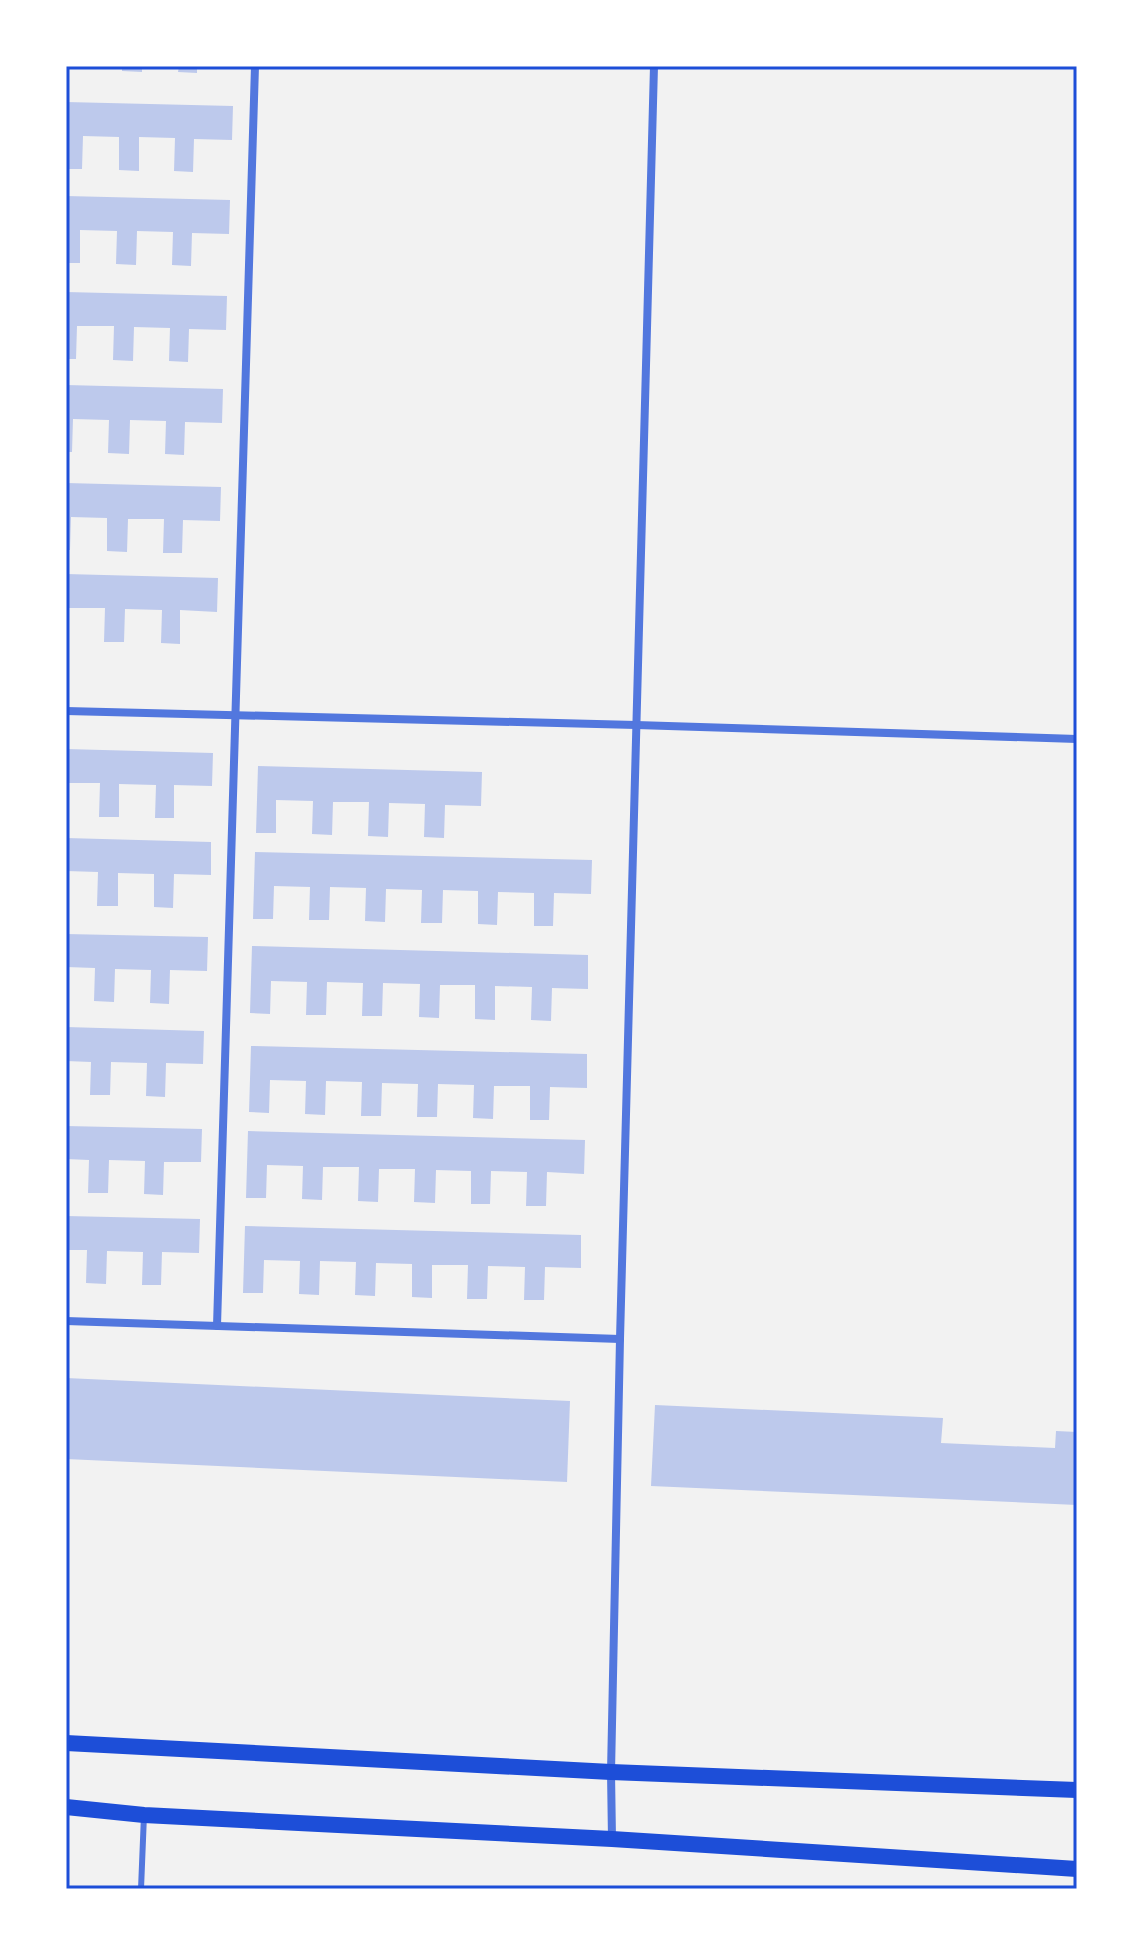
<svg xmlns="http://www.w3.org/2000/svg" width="1143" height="1955" viewBox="0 0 1143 1955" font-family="'Exo 2',sans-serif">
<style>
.building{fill:#bdc9ec}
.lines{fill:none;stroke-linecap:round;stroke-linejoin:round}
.service{stroke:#5277de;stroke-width:6}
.minor{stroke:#5277de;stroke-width:8}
.secondary{stroke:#1d4ed8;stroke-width:16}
.neatline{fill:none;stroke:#1d4ed8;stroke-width:3}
</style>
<rect width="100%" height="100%" fill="#f2f2f2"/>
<g class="building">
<path d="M122 66H142V72L122 71Z"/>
<path d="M179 66H197V73L178 72Z"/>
<path d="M66 102 233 106 232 140 194 139 193 172 174 171 175 138 139 137V171L119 170V137L83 136 82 169H66Z"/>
<path d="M66 196 230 200 229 234 192 233 191 266 172 265 173 232 137 231 136 265 116 264 117 231 80 230V263H66Z"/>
<path d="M66 292 227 296 226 330 189 329 188 362 169 361 170 328 134 327 133 361 113 360 114 326H77L76 359H66Z"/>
<path d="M66 385 223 389 222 423 185 422 184 455 165 454 166 421 130 420 129 454 108 453 109 420 73 419 72 452H66Z"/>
<path d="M66 483 221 487 220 521 183 520 182 553H163L164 519H128L127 552 107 551V518L71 517 70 550H66Z"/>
<path d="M66 574 218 578 217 612 180 610V644L161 643 162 610 125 609 124 642H104L105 608H69V619H66Z"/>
<path d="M66 749 213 753 212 786 174 785V818H155L156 785 119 784V817H99L100 783H66Z"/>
<path d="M258 766 482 772 481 806 445 805 444 838 424 837 425 804 389 803 388 837 368 836 369 802H333L332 835 312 834 313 801 276 800V833H256Z"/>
<path d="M66 838 211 842V875L174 874 173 908 154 907V874L118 873V906H97L98 872 66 871Z"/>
<path d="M255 852 592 860 591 894 554 893 553 926H534V893L498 892 497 925 478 924V891L443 890 442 923H421L422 890 386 889 385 922 365 921 366 888 330 887 329 920H309L310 887 274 886 273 919H253Z"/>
<path d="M66 934 208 937 207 971 170 970 169 1004 150 1003 151 970 115 969 114 1002 94 1001 95 968 66 967Z"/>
<path d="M252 946 588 955V989L552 988 551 1021 531 1020 532 987 495 986V1020L475 1019V985H440L439 1018 419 1017 420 984 383 983 382 1016H362L363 983 327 982 326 1015H306L307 982 271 981 270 1014 250 1013Z"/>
<path d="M66 1027 204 1031 203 1064 166 1063 165 1097 146 1096 147 1063 111 1062 110 1095H90L91 1062 66 1061Z"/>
<path d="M251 1046 587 1054V1088L550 1087 549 1120H530V1086H494L493 1119 473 1118 474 1085 438 1084 437 1117H417L418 1084 382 1083 381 1116H361L362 1082 326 1081 325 1115 305 1114 306 1081 270 1080 269 1113 249 1112Z"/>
<path d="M66 1126 202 1129 201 1162H164L163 1195 144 1194 145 1161 109 1160 108 1193H88L89 1160 66 1159Z"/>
<path d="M248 1131 585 1140 584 1174 547 1172 546 1206H526L527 1172 491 1171 490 1204H471V1171L436 1170 435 1203 414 1202 415 1169H379L378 1202 358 1201 359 1167H323L322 1200 302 1199 303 1166 267 1165 266 1198H246Z"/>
<path d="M66 1216 200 1219 199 1253 162 1252 161 1285H142L143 1252 107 1251 106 1284 86 1283 87 1250H66Z"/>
<path d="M245 1226 581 1235V1268L545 1267 544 1300H524L525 1267 488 1266 487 1299H467L468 1265H432V1298L412 1297V1264L376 1263 375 1296 355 1295 356 1262 320 1261 319 1295 299 1294 300 1261 264 1260 263 1293H243Z"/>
<path d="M66 1378 570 1401 567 1482 66 1459Z"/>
<path d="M655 1405 943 1418 941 1443 1055 1448 1056 1431 1077 1432V1505L651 1486Z"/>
</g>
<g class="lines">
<path class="service" d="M141 1889 144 1815"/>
<g class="minor">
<path d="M66 711 636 725 1077 739"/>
<path d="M66 1321 620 1339"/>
<path d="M217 1326 255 66"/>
<path d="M612 1839 611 1772 620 1339 654 66"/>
</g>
<g class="secondary">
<path d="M66 1743 611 1772 1077 1790"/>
<path d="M66 1807 144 1815 612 1839 1077 1869"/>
</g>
</g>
<rect width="1143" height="1955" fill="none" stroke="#ffffff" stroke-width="136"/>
<rect x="68" y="68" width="1007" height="1819" class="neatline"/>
</svg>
